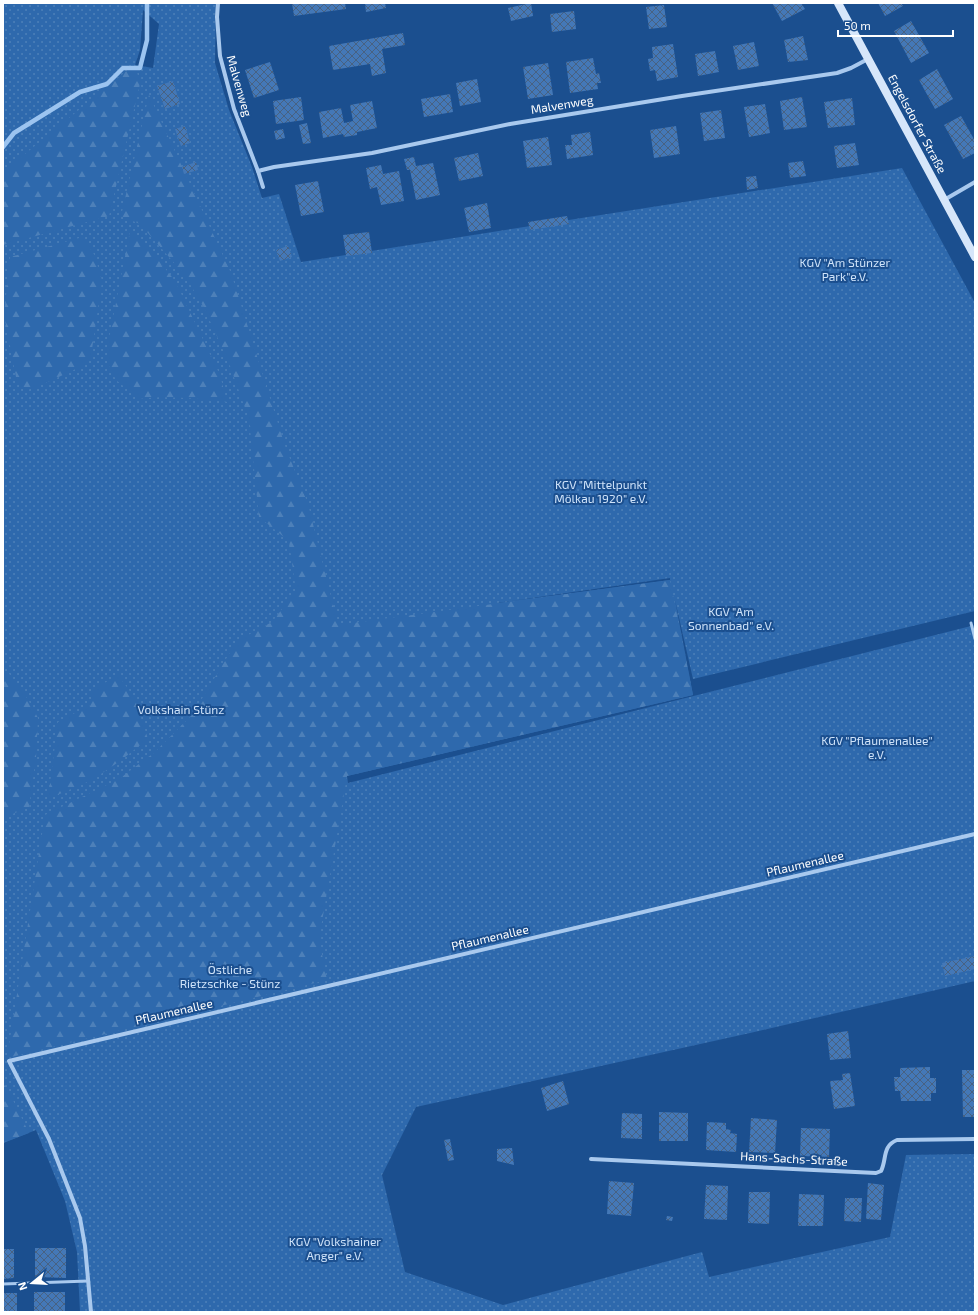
<svg xmlns="http://www.w3.org/2000/svg" width="978" height="1315" viewBox="0 0 978 1315" font-family="'Exo 2',sans-serif">
<style>
.green{fill:url(#green-dots);fill-rule:evenodd}
.forest{fill:url(#forest-firs)}
.lines{fill:none;stroke-linecap:round;stroke-linejoin:round}
.stream{stroke:#9cc4f0;stroke-width:4.5}
.building{fill:url(#building-cross-hatch)}
.lane{stroke:#a9c9ee;stroke-width:3}
.street{stroke:#a9c9ee;stroke-width:4}
.secondary{stroke:#d6e6fa;stroke-width:8}
.labels{text-anchor:middle;stroke-width:4;stroke-linejoin:round;paint-order:stroke}
.street-label{font-size:12px;fill:#fff;stroke:#1b4f8f}
.park-label{font-size:12px;fill:#cfe3fa;stroke:#1b4f8f}
</style>
<defs>
<pattern id="green-dots" width="8" height="8" patternUnits="userSpaceOnUse"><rect width="8" height="8" fill="#2e69ad"/><path d="M2 2h.1M6 6h.1" fill="none" stroke="#4d80b9" stroke-width="1.8" stroke-linecap="round"/></pattern>
<pattern id="forest-firs" width="22" height="20" patternUnits="userSpaceOnUse"><rect width="22" height="20" fill="#2e69ad"/><path d="M5 1l3.5 6h-7zM16 11l3.5 6h-7z" fill="#4d80b9"/></pattern>
<pattern id="building-cross-hatch" width="8" height="8" patternUnits="userSpaceOnUse"><rect width="8" height="8" fill="#4478b7"/><path d="M0 0l8 8M0 8l8-8" fill="none" stroke="#486282"/></pattern>
</defs>
<rect width="100%" height="100%" fill="#1b4f8f"/>
<path class="green" d="M3 3H216L215 63 229 110 252 167 262 198 279 194 301 262 902 168 975 303V611L693 679 675 600 693 695 347 776 348 783 975 625V981L750 1033 416 1107 382 1175 405 1272 503 1305 702 1252 709 1277 890 1237 906 1155 975 1154V1312H80L77 1252 65 1201 36 1130 3 1143ZM143 10 159 24 153 68 135 65 140 50ZM670 578V580L497 603Z"/>
<g class="forest">
<path d="M135 64 140 84 109 216 3 245V172Z"/>
<path d="M149 95 231 273 285 446 308 504 338 625 670 580 693 695 347 776 319 939 327 980 7 1058 45 815 119 779 155 752 192 715 237 641 272 622 296 591 289 541 259 517 249 419 230 366 216 334 203 306 184 274 140 224 121 216Z"/>
<path d="M130 231 149 248 175 281 220 375 227 402C198 399 169 395 139 399L116 380 109 366 108 344Z"/>
<path d="M83 237 95 256 102 281 91 356 82 366 48 382 25 391 16 377 4 315 10 257Z"/>
<path d="M7 671 27 698 38 718 36 757 29 807 3 818V673Z"/>
<path d="M118 675 134 697 148 739 120 761 92 780 48 799 58 722 90 705 94 689Z"/>
<path d="M3 1084 7 1088 29 1133 3 1143Z"/>
</g>
<g class="lines">
<path class="stream" d="M3 147 14 133 80 92 107 84 123 68H140L147 40V3"/>
</g>
<g class="building">
<path d="M292 3H345L346 9 294 16Z"/>
<path d="M365 3H385L386 8 366 12Z"/>
<path d="M531 3 533 16 511 21 508 8Z"/>
<path d="M772 3H801L805 9 782 21Z"/>
<path d="M878 3H901L903 6 885 16Z"/>
<path d="M664 5 667 27 649 29 646 7Z"/>
<path d="M574 11 576 29 552 32 550 14Z"/>
<path d="M911 21 929 53 911 63 894 31Z"/>
<path d="M403 33 405 45 382 49 386 73 372 76 370 64 333 70 329 46Z"/>
<path d="M803 36 808 60 788 62 784 40Z"/>
<path d="M754 42 759 66 738 70 733 46Z"/>
<path d="M673 44 678 77 657 81 655 70 650 71 648 59 653 58 652 47Z"/>
<path d="M715 51 719 72 698 76 695 54Z"/>
<path d="M593 58 596 74 599 73 601 83H597L598 89 570 93 566 62Z"/>
<path d="M270 62 279 90 254 98 245 70Z"/>
<path d="M548 63 553 95 528 99 523 67Z"/>
<path d="M937 69 953 99 935 109 919 80Z"/>
<path d="M477 79 481 102 460 106 456 83Z"/>
<path d="M173 81 180 104 165 109 157 86Z"/>
<path d="M450 94 453 112 424 117 421 99Z"/>
<path d="M301 97 304 120 276 124 273 101Z"/>
<path d="M802 97 807 127 784 130 780 101Z"/>
<path d="M852 98 855 125 828 128 824 102Z"/>
<path d="M372 101 377 128 357 132V135L344 137 343 134 323 138 319 112 341 108 344 123 353 121 350 105Z"/>
<path d="M765 104 770 133 749 137 744 107Z"/>
<path d="M721 110 725 138 704 141 700 113Z"/>
<path d="M961 116 975 141V153L963 159 944 125Z"/>
<path d="M307 123 311 143 303 144 299 125Z"/>
<path d="M185 126 190 143 181 146 175 129Z"/>
<path d="M676 126 680 154 654 158 650 130Z"/>
<path d="M283 129 285 138 276 140 274 131Z"/>
<path d="M590 132 593 155 567 159 565 145H572L571 135Z"/>
<path d="M548 137 552 165 527 168 523 141Z"/>
<path d="M855 143 859 165 837 168 834 146Z"/>
<path d="M478 153 483 176 459 181 454 158Z"/>
<path d="M414 157 416 166 433 163 440 195 416 200 410 170H407L404 159Z"/>
<path d="M803 161 806 176 790 178 788 163Z"/>
<path d="M196 162 198 170 184 174 182 167Z"/>
<path d="M381 165 383 174 399 171 404 201 381 205 377 187 370 189 366 168Z"/>
<path d="M756 176 758 188 747 190 746 177Z"/>
<path d="M318 181 324 212 301 216 295 185Z"/>
<path d="M487 203 491 228 469 232 464 208Z"/>
<path d="M567 216 569 224 530 230 528 222Z"/>
<path d="M369 232 372 253 346 256 343 235Z"/>
<path d="M288 246 292 257 280 261 276 250Z"/>
<path d="M975 956V969L945 976 942 963Z"/>
<path d="M848 1031 851 1058 830 1060 827 1034Z"/>
<path d="M930 1067V1078H936V1093H931V1101H901L900 1091H895L894 1077H900V1068Z"/>
<path d="M962 1070H975V1117H963Z"/>
<path d="M850 1073 855 1106 834 1109 830 1081 843 1080 842 1074Z"/>
<path d="M563 1081 569 1104 547 1111 541 1088Z"/>
<path d="M659 1112 688 1113V1141H659Z"/>
<path d="M622 1113 642 1114V1139L621 1138Z"/>
<path d="M751 1118 777 1120 775 1153 749 1152Z"/>
<path d="M707 1122 726 1123V1129L731 1130 730 1133 737 1134 736 1152 706 1150Z"/>
<path d="M801 1128 830 1129 829 1157 800 1156Z"/>
<path d="M450 1139 454 1160 448 1161 444 1140Z"/>
<path d="M512 1148 514 1165 497 1161V1149Z"/>
<path d="M609 1181 634 1183 631 1216 607 1214Z"/>
<path d="M868 1183 884 1185 881 1220 866 1219Z"/>
<path d="M706 1185 728 1186 727 1220 704 1219Z"/>
<path d="M749 1192H770L769 1224 748 1223Z"/>
<path d="M799 1194 824 1195 823 1226H798Z"/>
<path d="M845 1198H862L861 1222 844 1221Z"/>
<path d="M667 1216 673 1217 672 1221 666 1220Z"/>
<path d="M35 1248H66V1278L35 1277Z"/>
<path d="M3 1249H14V1278L3 1279Z"/>
<rect x="34" y="1292" width="31" height="20"/>
<rect x="3" y="1293" width="14" height="19"/>
</g>
<g class="lines">
<g class="lane">
<path d="M971 623 975 639"/>
<path d="M3 1284 88 1281"/>
</g>
<g class="street">
<path d="M218 3 217 17 220 56 234 109 258 171 263 187"/>
<path d="M258 171 274 167 372 153 510 124 682 96 837 73 851 68 868 59"/>
<path d="M944 200 975 182"/>
<path d="M591 1159 876 1173 881 1171C887 1159 882 1146 897 1140L975 1139"/>
<path d="M91 1312 85 1246 80 1218 49 1139 9 1061 975 834"/>
</g>
<path class="secondary" d="M838 3 975 257"/>
</g>
<g class="labels">
<g class="street-label">
<text transform="translate(239 86) rotate(74)" y="4">Malvenweg</text>
<text transform="translate(562 105) rotate(-9)" y="4">Malvenweg</text>
<text transform="translate(917 124) rotate(62)" y="4">Engelsdorfer Straße</text>
<text transform="translate(805 864) rotate(-13)" y="4">Pflaumenallee</text>
<text transform="translate(490 938) rotate(-13)" y="4">Pflaumenallee</text>
<text transform="translate(174 1012) rotate(-13)" y="4">Pflaumenallee</text>
<text transform="translate(794 1159) rotate(3)" y="4">Hans-Sachs-Straße</text>
</g>
<g class="park-label">
<text x="845" y="267">KGV "Am Stünzer<tspan x="845" dy="14">Park"e.V.</tspan></text>
<text x="601" y="489">KGV "Mittelpunkt<tspan x="601" dy="14">Mölkau 1920" e.V.</tspan></text>
<text x="731" y="616">KGV "Am<tspan x="731" dy="14">Sonnenbad" e.V.</tspan></text>
<text x="181" y="714">Volkshain Stünz</text>
<text x="877" y="745">KGV "Pflaumenallee"<tspan x="877" dy="14">e.V.</tspan></text>
<text x="230" y="974">Östliche<tspan x="230" dy="14">Rietzschke - Stünz</tspan></text>
<text x="335" y="1246">KGV "Volkshainer<tspan x="335" dy="14">Anger" e.V.</tspan></text>
</g>
</g>
<rect width="978" height="1315" fill="none" stroke="#ffffff" stroke-width="8"/>
<g transform="translate(32 1283) rotate(252)" stroke="#1b4f8f" stroke-width="3" paint-order="stroke">
<path d="M0-3L7 15L0 10L-7 15Z" fill="#ffffff"/>
<text y="-6" font-size="11" font-weight="bold" text-anchor="middle" fill="#ffffff">N</text>
</g>
<path d="M838 30v6h115v-6" fill="none" stroke="#ffffff" stroke-width="2"/>
<text x="844" y="30" font-size="12" fill="#ffffff" stroke="#1b4f8f" stroke-width="3" paint-order="stroke">50 m</text>
</svg>
